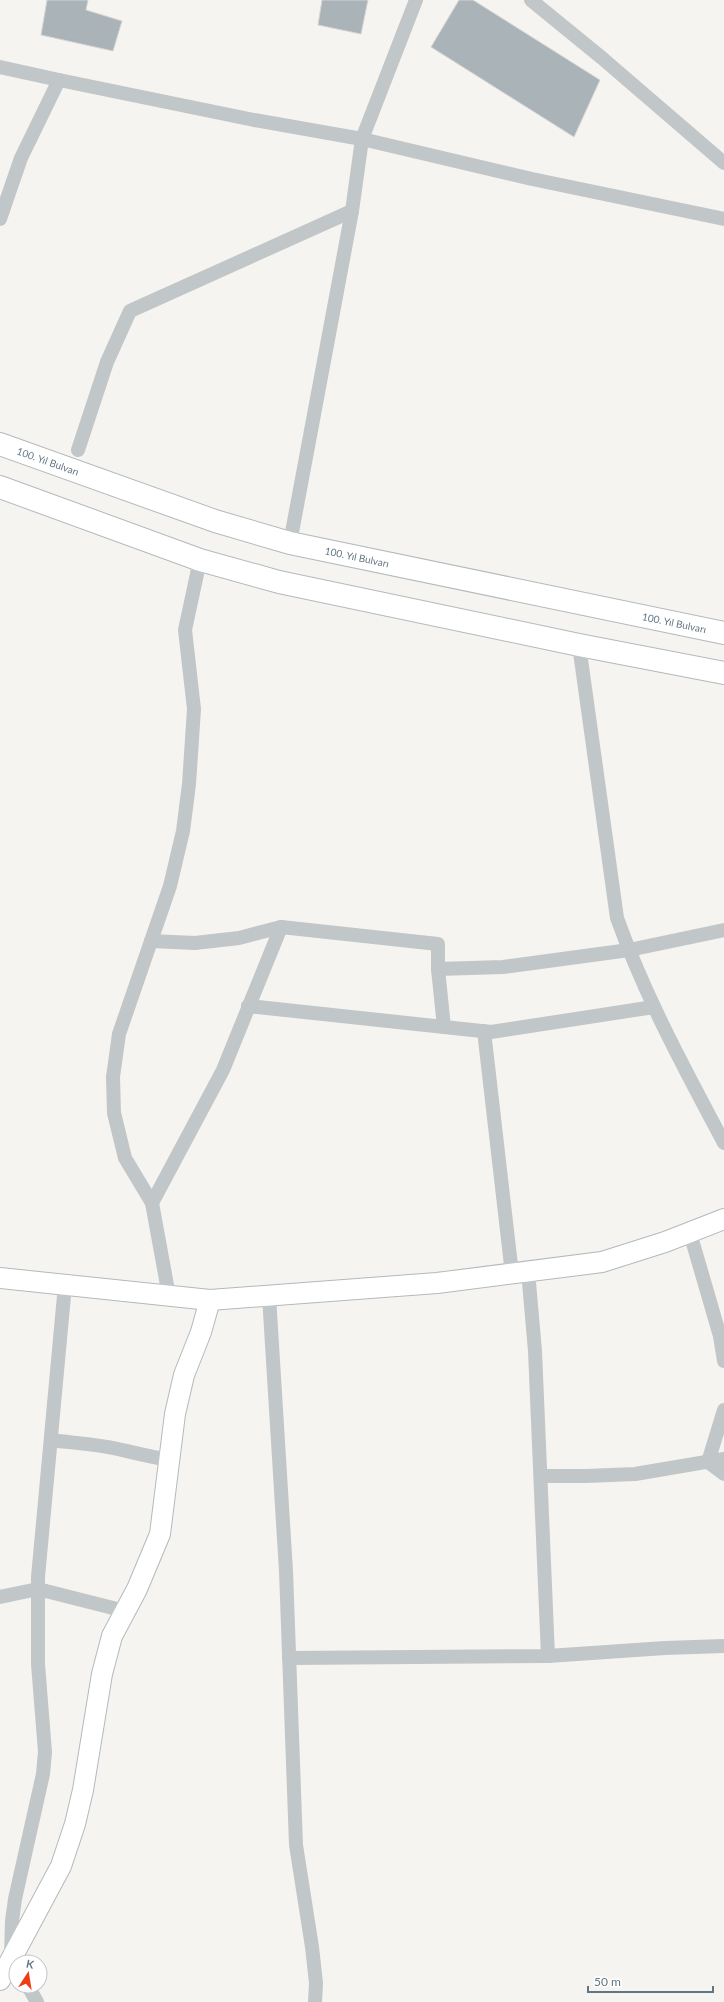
<svg xmlns="http://www.w3.org/2000/svg" width="724" height="2002" viewBox="0 0 724 2002" font-family="Lato,sans-serif">
<style>
.building{fill:#aab3b8;stroke:#d6d5d3}
.lines{fill:none;stroke-linecap:round;stroke-linejoin:round}
.secondary-casing{stroke:#b3b9bd;stroke-width:22}
.primary-casing{stroke:#b4b9bc;stroke-width:24}
.street{stroke:#c1c6c8;stroke-width:14}
.secondary{stroke:#fff;stroke-width:20}
.primary{stroke:#fff;stroke-width:22}
.labels{text-anchor:middle;stroke-width:4;stroke-linejoin:round;paint-order:stroke}
.street-label{font-size:10px;fill:#617683;stroke:#fff}
</style>
<rect width="100%" height="100%" fill="#f5f4f0"/>
<g class="building">
<path d="M47 0H88L86 10 122 21 113 51 41 35Z"/>
<path d="M322 0H368L361 34 318 25Z"/>
<path d="M459 0H473L600 80 574 137 431 47Z"/>
</g>
<g class="lines">
<defs>
<g id="secondary">
<path d="M0 1278 210 1300 437 1283 602 1262 665 1242 724 1219"/>
<path d="M0 1980 61 1866 75 1824 83 1790 102 1674 112 1636 137 1589 160 1534 175 1414 184 1375 201 1332 210 1300"/>
</g>
<g id="primary">
<path id="s1" d="M0 444 215 521 290 543 724 633"/>
<path d="M0 487 200 560 279 582 579 645 724 673"/>
</g>
</defs>
<use href="#secondary" class="secondary-casing"/>
<use href="#primary" class="primary-casing"/>
<g class="street">
<path d="M531 0 602 58 724 163"/>
<path d="M0 67 59 80 21 158 0 219"/>
<path d="M59 80 254 120 362 139 532 179 724 219"/>
<path d="M78 450 107 362 130 311 352 211"/>
<path d="M290 543 352 211 362 139 416 0"/>
<path d="M579 645 617 918C645 996 685 1070 724 1143"/>
<path d="M151 941 195 943 239 938 281 927 438 944V969L444 1027"/>
<path d="M438 969 503 967 629 950 724 930"/>
<path d="M248 1006 491 1032 654 1007"/>
<path d="M484 1031 512 1274"/>
<path d="M152 1203 223 1070 281 927"/>
<path d="M690 1233 720 1336 724 1361"/>
<path d="M528 1271 535 1351 548 1656"/>
<path d="M169 1296 152 1203 125 1158 114 1113 113 1077 119 1034 170 886 183 831 189 784 194 709 185 630 200 560"/>
<path d="M269 1296 286 1571 296 1845 312 1947 316 1983 315 2002"/>
<path d="M724 1410 708 1462 724 1474"/>
<path d="M51 1440C73 1443 96 1444 118 1449 135 1453 151 1457 169 1460"/>
<path d="M541 1476H586L635 1474 724 1459"/>
<path d="M0 1597 38 1589 125 1611"/>
<path d="M289 1658 548 1656 665 1648 724 1646"/>
<path d="M11 1956 12 1921 15 1899 43 1774 45 1752 38 1664V1577L65 1285"/>
<path d="M28 1986 37 2002"/>
</g>
<use href="#secondary" class="secondary"/>
<use href="#primary" class="primary"/>
</g>
<g class="labels">
<g class="street-label">
<text dy="4" stroke="none"><textPath href="#s1" startOffset="51">100. Yıl Bulvarı</textPath></text>
<text dy="4" stroke="none"><textPath href="#s1" startOffset="375">100. Yıl Bulvarı</textPath></text>
<text dy="4" stroke="none"><textPath href="#s1" startOffset="699">100. Yıl Bulvarı</textPath></text>
</g>
</g>
<g transform="translate(28 1974) rotate(12)"><circle r="19" fill="#ffffff" stroke="#c0c8cd"/>
<path d="M0-3L7 15L0 10L-7 15Z" fill="#ef3d16"/>
<text y="-6" font-size="11" font-weight="bold" text-anchor="middle" fill="#617683">K</text>
</g>
<path d="M588 1986v6h125v-6" fill="none" stroke="#617683" stroke-width="2"/>
<text x="594" y="1986" font-size="12" fill="#617683" stroke="#ffffff" stroke-width="3" paint-order="stroke">50 m</text>
</svg>
